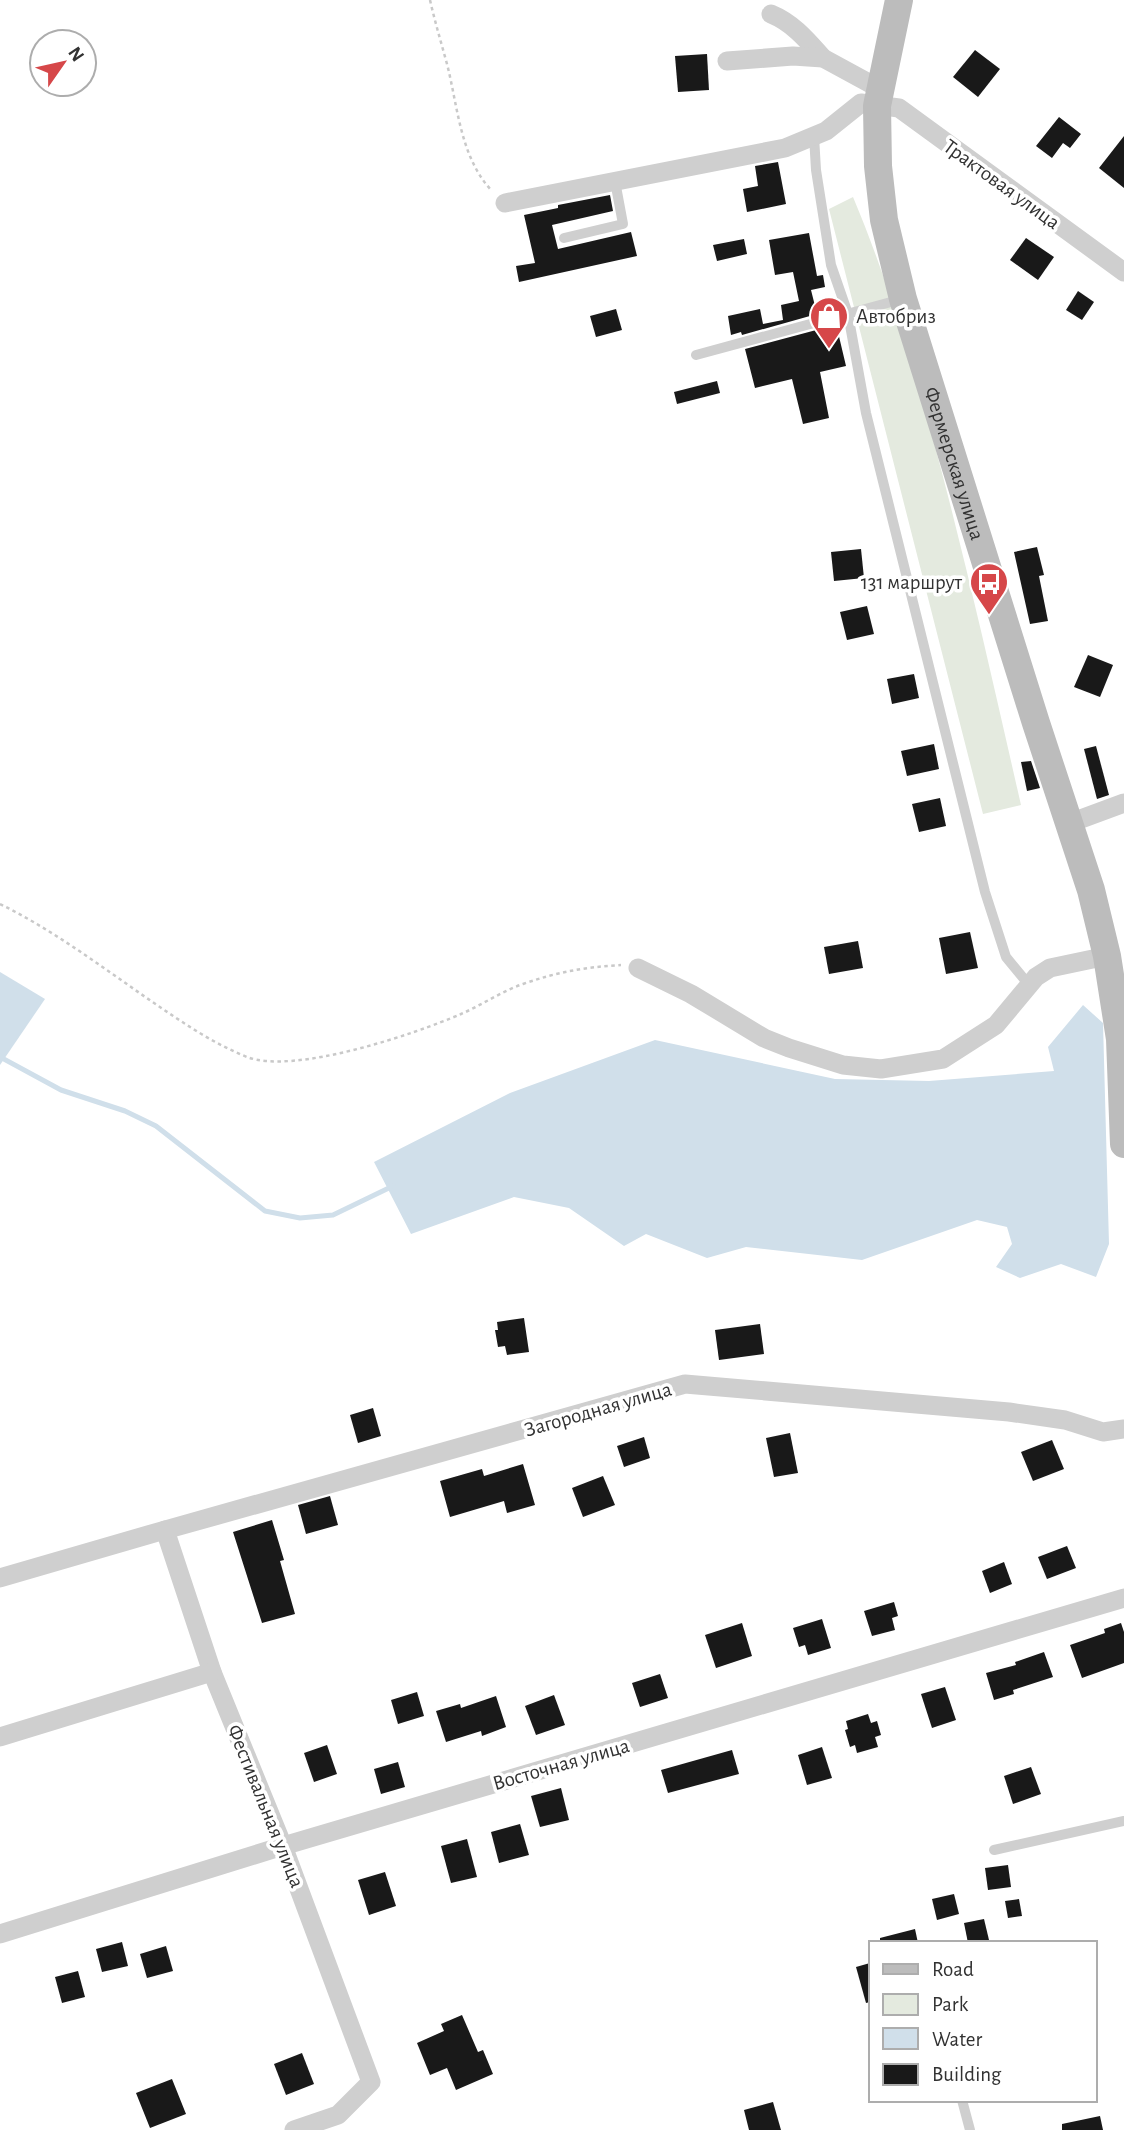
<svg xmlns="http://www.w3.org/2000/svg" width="1124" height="2130" viewBox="0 0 1124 2130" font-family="'Alegreya Sans',sans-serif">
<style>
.green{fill:#e4eadf}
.water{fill:#d0dfea}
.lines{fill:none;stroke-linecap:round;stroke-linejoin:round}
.stream{stroke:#d0dfea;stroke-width:5}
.building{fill:#191919}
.path{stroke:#c9c9c9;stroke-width:2.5;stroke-dasharray:3.5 3.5;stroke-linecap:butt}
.lane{stroke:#cfcfcf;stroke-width:10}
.street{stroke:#cfcfcf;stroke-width:19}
.secondary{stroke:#bcbcbc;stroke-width:28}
.labels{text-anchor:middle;stroke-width:7;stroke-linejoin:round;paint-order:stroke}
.street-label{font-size:21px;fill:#323232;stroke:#fff}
.poi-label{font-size:21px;fill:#323232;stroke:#fff;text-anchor:start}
</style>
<rect width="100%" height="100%" fill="#fff"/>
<path class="green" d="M853 197C888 280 913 367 937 454 968 570 994 687 1021 805L983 814 829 209Z"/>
<g class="water">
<path d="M0 972 45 999 0 1065Z"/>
<path d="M1083 1005 1103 1023 1109 1244 1096 1277 1061 1264 1020 1278 996 1267 1012 1244 1007 1227 977 1220 862 1260 746 1247 707 1258 646 1234 624 1246 569 1208 514 1197 411 1234 374 1162 510 1093 655 1040 835 1079 929 1081 1054 1071 1048 1047Z"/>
</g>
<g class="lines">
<path class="stream" d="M0 1057 61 1090 125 1111 156 1126 265 1211 300 1218 333 1215 393 1186"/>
</g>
<g class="building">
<path d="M975 50 1000 69 978 97 953 77Z"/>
<path d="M707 54 709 90 678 92 675 56Z"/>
<path d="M1059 117 1081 134 1070 148 1063 143 1052 158 1036 146Z"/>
<path d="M1124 136V188L1099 168Z"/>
<path d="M778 162 786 204 747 212 743 189 758 186 755 166Z"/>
<path d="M610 195 613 211 552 225 558 249 631 232 637 256 519 282 516 266 535 263 524 215 558 208V205Z"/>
<path d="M809 233 817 276 823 275 825 287 811 290 817 314 742 335 741 332 731 335 728 316 760 309 763 324 783 320 781 305 799 301 793 272 775 275 769 240Z"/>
<path d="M1026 238 1054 257 1038 280 1010 260Z"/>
<path d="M744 239 747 254 717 261 713 245Z"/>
<path d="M1078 291 1094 302 1082 320 1066 310Z"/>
<path d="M616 309 622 330 596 337 590 316Z"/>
<path d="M837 328 846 366 820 372 829 418 803 424 792 379 755 388 745 349 820 329 821 332Z"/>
<path d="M717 381 720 393 677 404 674 392Z"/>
<path d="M1037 547 1044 575 1039 576 1048 621 1030 624 1014 552Z"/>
<path d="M861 549 864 578 834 581 831 552Z"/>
<path d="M867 606 874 634 847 640 840 612Z"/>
<path d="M1088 655 1113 665 1100 697 1074 687Z"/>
<path d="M914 674 919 698 892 704 887 679Z"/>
<path d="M934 744 939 769 907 776 901 751Z"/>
<path d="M1096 746 1109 795 1097 799 1084 749Z"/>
<path d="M1031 761 1040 788 1027 791 1021 762Z"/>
<path d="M940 798 946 826 919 832 912 804Z"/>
<path d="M970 932 978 968 946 974 939 938Z"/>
<path d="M858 941 863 968 829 974 824 947Z"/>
<path d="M524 1318 529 1352 507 1355 505 1346 498 1347 495 1330H498L497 1322Z"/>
<path d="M760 1324 764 1354 719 1360 715 1330Z"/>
<path d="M373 1408 381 1436 358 1443 350 1415Z"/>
<path d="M790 1433 798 1473 774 1477 766 1438Z"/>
<path d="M644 1437 650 1458 624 1467 617 1446Z"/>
<path d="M1052 1440 1064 1469 1033 1481 1021 1452Z"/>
<path d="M523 1464 535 1505 507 1513 504 1501 450 1517 440 1481 482 1469 484 1476Z"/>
<path d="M603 1476 615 1505 583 1517 572 1488Z"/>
<path d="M330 1496 338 1525 306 1534 298 1505Z"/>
<path d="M272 1520 284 1560 280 1561 295 1614 262 1623 233 1532Z"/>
<path d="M1067 1546 1076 1568 1047 1579 1038 1557Z"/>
<path d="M1004 1562 1012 1584 990 1593 982 1571Z"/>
<path d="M894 1602 898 1616 892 1618 895 1630 872 1636 864 1611Z"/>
<path d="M822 1619 831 1648 808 1655 805 1645 799 1647 793 1628Z"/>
<path d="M742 1623 752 1656 716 1668 705 1635Z"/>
<path d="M1121 1623 1124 1632V1663L1082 1678 1070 1645 1105 1633 1104 1629Z"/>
<path d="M1044 1652 1053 1677 1013 1690 1014 1694 994 1700 986 1673 1016 1665 1015 1662Z"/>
<path d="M660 1674 668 1698 640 1707 632 1683Z"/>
<path d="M945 1687 956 1720 932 1728 921 1694Z"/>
<path d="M417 1692 424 1716 398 1724 391 1700Z"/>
<path d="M554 1695 565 1725 536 1735 525 1706Z"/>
<path d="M496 1696 506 1727 482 1736 481 1731 446 1742 436 1711 460 1704 461 1708Z"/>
<path d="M868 1714 871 1723 877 1721 881 1735 875 1737 878 1747 857 1753 855 1745 850 1747 845 1730 848 1729 846 1721Z"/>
<path d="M327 1745 337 1774 314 1782 304 1753Z"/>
<path d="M822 1747 832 1778 807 1785 798 1755Z"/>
<path d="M732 1750 739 1774 668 1793 661 1770Z"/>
<path d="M398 1762 405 1787 381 1794 374 1769Z"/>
<path d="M1031 1767 1041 1794 1013 1804 1004 1776Z"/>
<path d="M561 1788 569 1820 540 1827 531 1796Z"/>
<path d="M520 1824 529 1855 499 1863 491 1832Z"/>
<path d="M467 1839 477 1877 451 1883 441 1846Z"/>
<path d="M1008 1865 1011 1887 988 1890 985 1868Z"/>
<path d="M385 1872 396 1906 369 1915 358 1880Z"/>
<path d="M954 1894 959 1914 937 1920 932 1899Z"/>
<path d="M1019 1899 1022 1916 1008 1918 1005 1901Z"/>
<path d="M984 1919 989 1940 968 1943 964 1923Z"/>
<path d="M915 1929 918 1943H880V1938Z"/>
<path d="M122 1942 128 1966 102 1972 96 1949Z"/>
<path d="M166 1946 173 1971 147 1978 140 1954Z"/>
<path d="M870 1963V2002L866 2003 856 1967Z"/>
<path d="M78 1971 85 1997 62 2003 55 1977Z"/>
<path d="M462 2015 478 2052 483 2050 493 2074 456 2090 447 2068 430 2075 417 2043 444 2031 441 2024Z"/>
<path d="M302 2053 314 2084 286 2095 274 2064Z"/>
<path d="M172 2079 186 2114 150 2128 136 2093Z"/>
<path d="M773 2102 781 2130H749L744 2110Z"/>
<path d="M1100 2116 1103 2130H1062V2124Z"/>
</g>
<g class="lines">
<g class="path">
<path d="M430 0C435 22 441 42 447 64 458 107 460 157 492 191"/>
<path d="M0 904C53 930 102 967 151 1001 182 1022 212 1043 247 1057 294 1075 415 1034 461 1014 482 1005 502 991 523 984 557 972 586 967 621 965"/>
</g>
<g class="lane">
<path d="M814 136 816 170 831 265 848 314 866 413 985 892 1006 957 1029 985"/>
<path d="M564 238 623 224 615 181"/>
<path d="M696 355 902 299"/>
<path d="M994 1850 1124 1821"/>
<path d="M962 2100 970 2130"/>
</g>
<g class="street">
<path d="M771 14C793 23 807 40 823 58"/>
<path d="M727 61 793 56 823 58 880 89"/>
<path d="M505 203 785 148 826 131 861 103 899 108 1124 272"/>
<path d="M1070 823 1124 803"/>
<path d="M638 968 691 994 764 1038 789 1048 843 1065 881 1069 943 1059 996 1025 1036 977 1050 968 1107 956"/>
<path d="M165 1530 212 1672 283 1846 371 2082 338 2115 294 2130"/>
<path d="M0 1578 165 1530 685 1384 1009 1412 1065 1420 1103 1432 1124 1429"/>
<path d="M0 1737 212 1672"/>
<path d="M0 1934 283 1846 1124 1598"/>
</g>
<path class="secondary" id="s1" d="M899 0 877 106 878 166 884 220 903 299 1036 723 1091 890 1107 956 1120 1039 1124 1144"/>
</g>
<defs>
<symbol id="shop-pin" viewBox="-11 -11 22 30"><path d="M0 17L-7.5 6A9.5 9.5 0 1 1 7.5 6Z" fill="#d64749" stroke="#fff"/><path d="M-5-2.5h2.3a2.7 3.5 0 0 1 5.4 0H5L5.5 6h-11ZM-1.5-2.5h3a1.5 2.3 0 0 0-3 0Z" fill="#fff"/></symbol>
<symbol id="bus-pin" viewBox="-11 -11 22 30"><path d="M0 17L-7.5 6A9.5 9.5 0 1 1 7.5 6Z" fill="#d64749" stroke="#fff"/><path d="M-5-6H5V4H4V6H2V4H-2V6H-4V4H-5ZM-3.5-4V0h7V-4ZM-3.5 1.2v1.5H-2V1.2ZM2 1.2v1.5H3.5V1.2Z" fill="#fff"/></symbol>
</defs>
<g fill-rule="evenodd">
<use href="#shop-pin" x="807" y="294" width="44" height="60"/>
<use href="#bus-pin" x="967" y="560" width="44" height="60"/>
</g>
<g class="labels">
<g class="street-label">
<text transform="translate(1002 184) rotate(36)" y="7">Трактовая улица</text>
<text dy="7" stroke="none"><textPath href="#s1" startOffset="476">Фермерская улица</textPath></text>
<text transform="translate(598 1409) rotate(-16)" y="7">Загородная улица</text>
<text transform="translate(561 1764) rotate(-16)" y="7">Восточная улица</text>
<text transform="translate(266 1806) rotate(68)" y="7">Фестивальная улица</text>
</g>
<g class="poi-label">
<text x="856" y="323">Автобриз</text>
<text x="962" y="589" text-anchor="end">131 маршрут</text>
</g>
</g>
<rect x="869" y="1941" width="228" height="161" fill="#ffffff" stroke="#adadad" stroke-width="2"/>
<rect x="883" y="1964" width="35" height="10" fill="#bcbcbc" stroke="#adadad" stroke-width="2"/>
<text x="932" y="1976" font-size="21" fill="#323232">Road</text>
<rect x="883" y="1994" width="35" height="21" fill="#e4eadf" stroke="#adadad" stroke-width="2"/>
<text x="932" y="2011" font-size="21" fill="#323232">Park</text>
<rect x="883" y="2028" width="35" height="21" fill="#d0dfea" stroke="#adadad" stroke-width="2"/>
<text x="932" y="2046" font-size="21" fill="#323232">Water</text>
<rect x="883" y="2064" width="35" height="21" fill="#191919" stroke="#adadad" stroke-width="2"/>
<text x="932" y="2081" font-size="21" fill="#323232">Building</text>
<g transform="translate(63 63) rotate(56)"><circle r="33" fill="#ffffff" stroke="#adadad" stroke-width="2"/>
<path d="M0-5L12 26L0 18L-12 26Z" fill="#d64749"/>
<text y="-10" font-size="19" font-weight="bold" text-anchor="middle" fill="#323232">N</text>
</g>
</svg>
